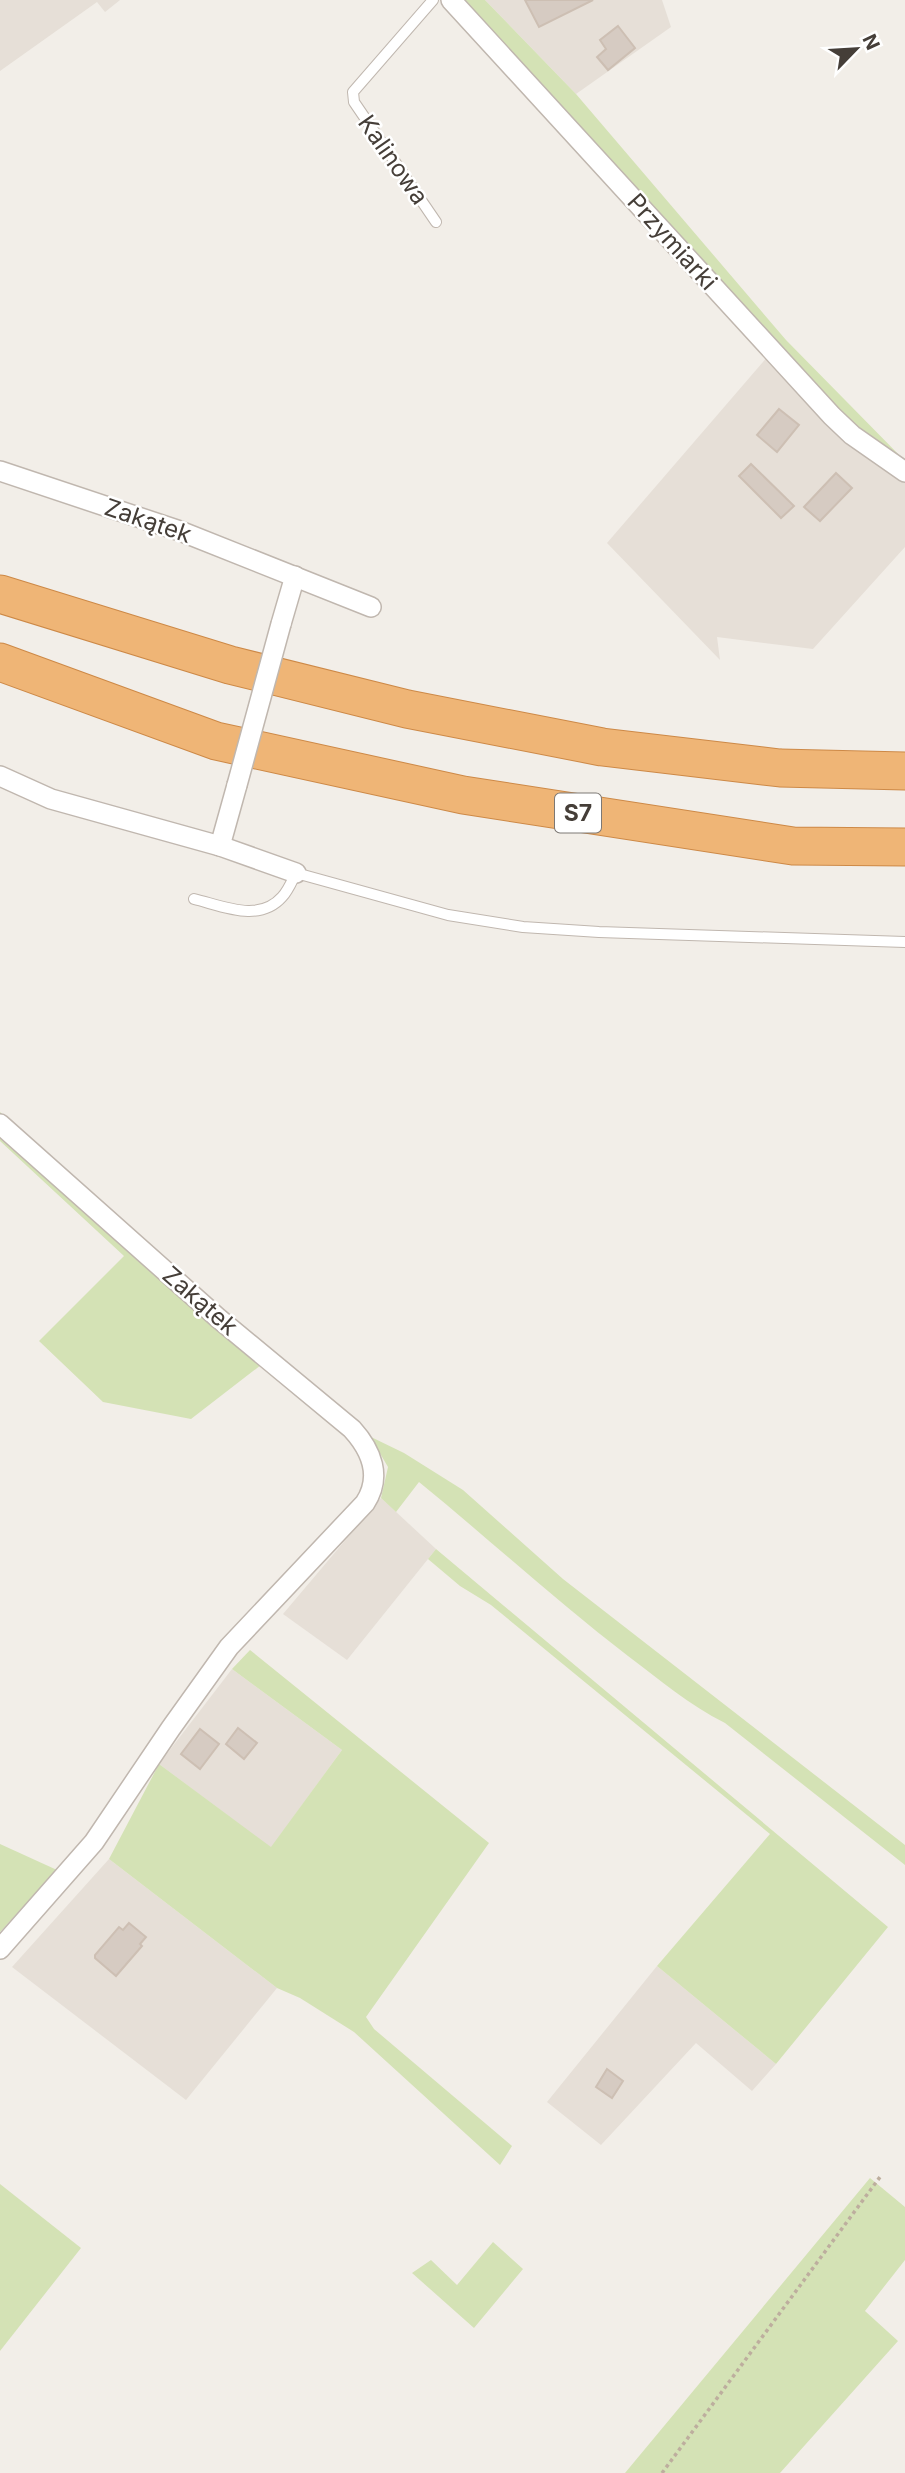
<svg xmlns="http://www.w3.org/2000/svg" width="905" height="2473" viewBox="0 0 905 2473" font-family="Inter,sans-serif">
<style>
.residential{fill:#e6dfd7}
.green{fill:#d4e2b5}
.building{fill:#d6cbc2;stroke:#cdbfb3;stroke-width:2}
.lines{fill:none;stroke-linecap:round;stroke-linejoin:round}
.lane-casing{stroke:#c0b7af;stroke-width:12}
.street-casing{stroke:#c0b7af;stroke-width:22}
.highway-casing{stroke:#cd8947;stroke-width:39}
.path{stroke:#bdae9e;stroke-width:3.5;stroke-dasharray:3.5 3.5;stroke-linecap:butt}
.lane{stroke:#fff;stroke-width:10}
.street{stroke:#fff;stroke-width:19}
.highway{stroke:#efb576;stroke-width:37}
.street-bridge-casing{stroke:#c0b7af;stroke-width:22;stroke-linecap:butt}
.street-bridge{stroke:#fff;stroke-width:19}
.labels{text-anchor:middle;stroke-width:5;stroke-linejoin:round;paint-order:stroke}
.shield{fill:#fff;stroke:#7d7874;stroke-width:2}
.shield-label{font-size:23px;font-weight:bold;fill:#453e38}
.street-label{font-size:24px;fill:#453e38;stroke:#fff}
</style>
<rect width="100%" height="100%" fill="#f2eee8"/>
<g class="residential">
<path d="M0 0H120L105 12 97 2 0 71Z"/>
<path d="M485 0H662L671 27 576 94Z"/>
<path d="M768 356 848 441 905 483V547L813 649 717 637 720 660 607 543Z"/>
<path d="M381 1498 436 1549 347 1660 283 1614Z"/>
<path d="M232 1669 342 1750 271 1848 159 1764Z"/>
<path d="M109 1859 277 1988 186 2100 12 1967Z"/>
<path d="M657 1966 776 2064 752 2091 696 2043 601 2145 547 2102Z"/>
</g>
<g class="green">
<path d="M461 0H485L576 94 786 340 905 461 876 444 828 403Z"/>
<path d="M0 1112 138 1238 371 1437 404 1453 463 1490 563 1579 905 1845V1865L725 1723C689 1705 660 1680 628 1656 556 1601 489 1539 419 1482L396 1512 381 1498 388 1467 371 1438 261 1365 191 1419 103 1402 39 1341 124 1256 0 1141Z"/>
<path d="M436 1549 888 1927 776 2064 657 1966 770 1834 491 1605 460 1586 428 1559Z"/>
<path d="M250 1650 489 1843 366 2017 374 2029 512 2146 500 2165 354 2032 300 1998 277 1988 109 1859 159 1764 271 1847 342 1750 232 1669Z"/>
<path d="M0 1844 57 1870 0 1932Z"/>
<path d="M870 2178 905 2207V2260L865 2311 898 2341 780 2473H625Z"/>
<path d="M0 2184 81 2248 0 2351Z"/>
<path d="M493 2242 523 2269 474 2328 412 2273 431 2260 457 2285Z"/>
</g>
<g class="building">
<path d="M525 0H593L539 27Z"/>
<path d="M618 26 635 48 608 70 597 57 606 49 600 40Z"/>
<path d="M779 409 799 425 777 452 757 435Z"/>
<path d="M751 464 794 506 781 518 739 476Z"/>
<path d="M836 473 852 488 820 521 804 507Z"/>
<path d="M238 1728 257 1743 244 1759 226 1744Z"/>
<path d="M200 1729 219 1744 200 1769 181 1754Z"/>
<path d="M129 1923 146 1937 140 1944 142 1946 116 1976 95 1958V1955L119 1927 123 1930Z"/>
<path d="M607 2069 623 2081 612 2098 596 2087Z"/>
</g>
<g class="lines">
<defs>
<g id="lane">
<path d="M433 0 353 92 354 102 436 222"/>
<path d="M194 899C223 906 259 923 282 897 288 891 292 881 296 873L448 915 523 927 599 932 905 942"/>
</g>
<g id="street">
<path d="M451 0 832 416 852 435 905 472"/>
<path d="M0 471 180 531 371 607"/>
<path d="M281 624 295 576"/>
<path d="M0 776 51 799 220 846 296 873"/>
<path d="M220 846 237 785"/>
<path d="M0 1124 218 1318 352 1429C372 1451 382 1477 365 1503L229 1647 171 1728 94 1842 0 1949"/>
</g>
<g id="highway">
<path d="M0 594 230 665 407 709 602 747 780 768 905 771"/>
<path d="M0 662 216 741 463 795 793 846 905 847"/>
</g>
</defs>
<use href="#lane" class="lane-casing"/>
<use href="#street" class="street-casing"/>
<use href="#highway" class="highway-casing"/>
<path class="path" d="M662 2473 880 2177"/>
<use href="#lane" class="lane"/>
<use href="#street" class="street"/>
<use href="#highway" class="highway"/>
<defs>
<path id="street-bridge" d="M237 785 281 624"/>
</defs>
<use href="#street-bridge" class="street-bridge-casing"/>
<use href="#street-bridge" class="street-bridge"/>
</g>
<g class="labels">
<rect class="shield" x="555" y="793.5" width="46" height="39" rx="5"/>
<g class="shield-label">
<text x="578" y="821">S7</text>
</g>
<g class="street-label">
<text transform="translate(393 160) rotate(55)" y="8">Kalinowa</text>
<text transform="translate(672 242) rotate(48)" y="8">Przymiarki</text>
<text transform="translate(148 521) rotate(19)" y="8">Zakątek</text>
<text transform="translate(200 1301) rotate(41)" y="8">Zakątek</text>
</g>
</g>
<g transform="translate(856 49) rotate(65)" stroke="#ffffff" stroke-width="5" paint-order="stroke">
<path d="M0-5L12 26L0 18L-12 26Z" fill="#453e38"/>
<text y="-10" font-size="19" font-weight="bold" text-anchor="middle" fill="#453e38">N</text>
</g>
</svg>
